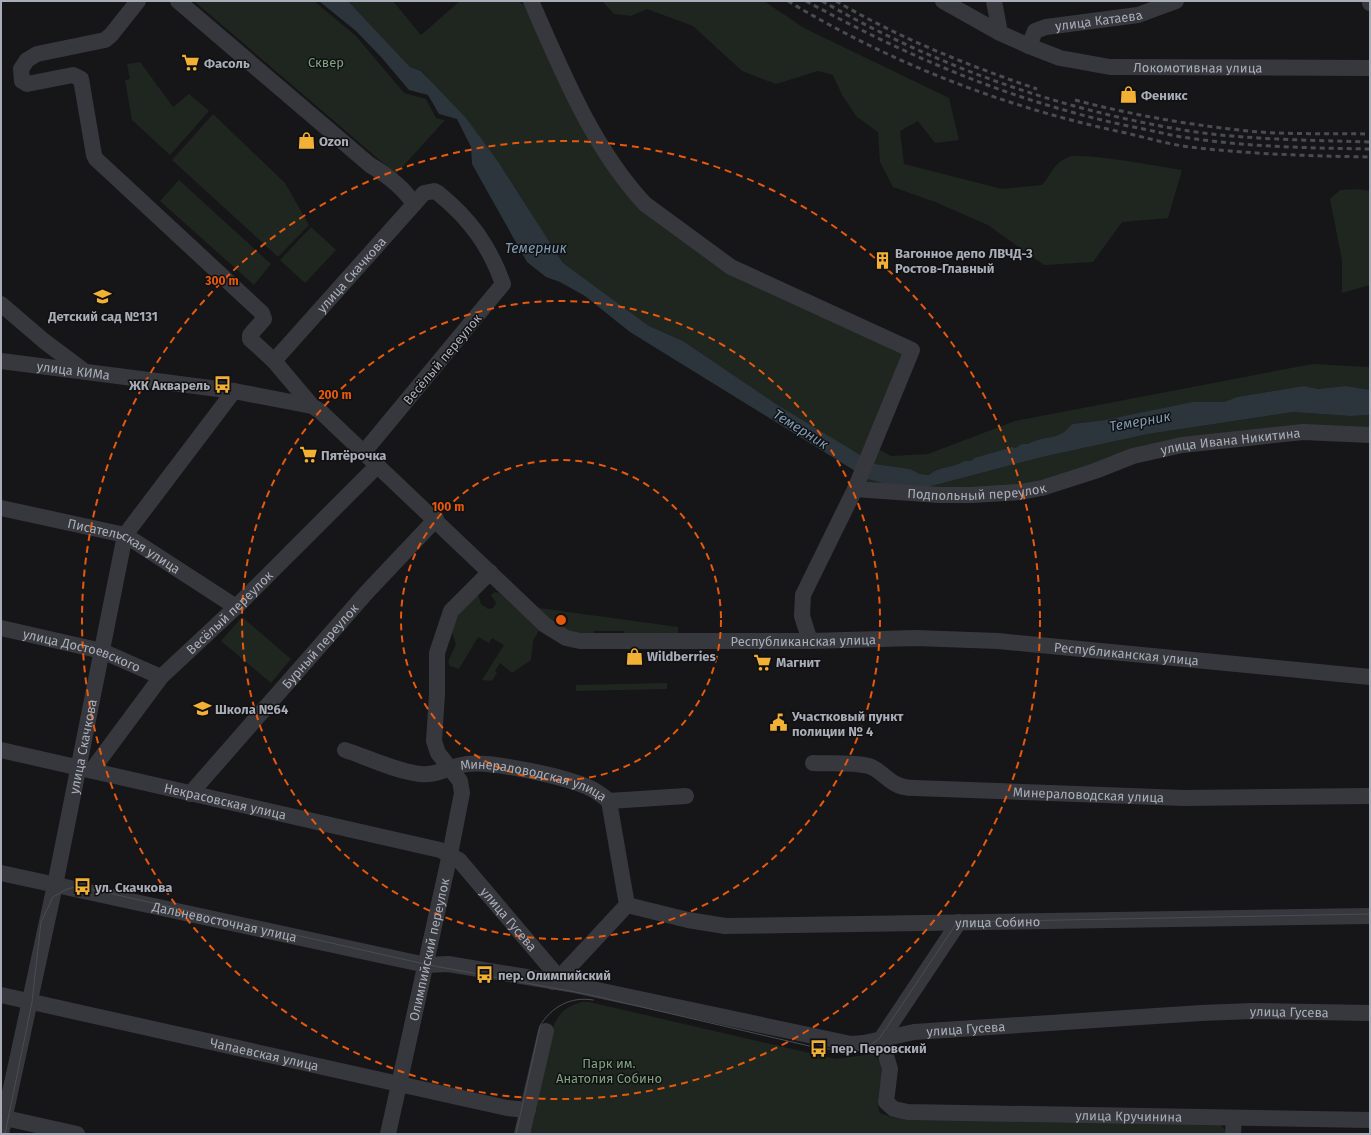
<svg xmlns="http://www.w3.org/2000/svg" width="1371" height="1135" viewBox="0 0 1371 1135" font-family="'Fira Sans',sans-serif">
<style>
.green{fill:#1e261f}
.water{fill:#2c353c}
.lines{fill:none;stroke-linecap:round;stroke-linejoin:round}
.minor{stroke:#37383d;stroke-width:16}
.tram{stroke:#4a4c52;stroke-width:1}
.rail{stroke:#4a4c52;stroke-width:3;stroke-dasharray:5 4;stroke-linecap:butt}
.ring{fill:none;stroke:#e8590c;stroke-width:2;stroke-dasharray:7 5}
.labels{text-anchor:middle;stroke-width:3;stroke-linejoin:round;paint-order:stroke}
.street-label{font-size:13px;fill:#a8adb8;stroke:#111113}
.park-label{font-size:13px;fill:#7fa381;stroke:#111113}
.poi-label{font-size:13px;font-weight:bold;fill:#a8adb8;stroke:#111113;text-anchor:start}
.water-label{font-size:14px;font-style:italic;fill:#7f9bb3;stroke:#111113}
.centre{fill:#e8590c;stroke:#111113;stroke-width:2}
.ring-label{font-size:12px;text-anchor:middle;font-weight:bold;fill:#e8590c;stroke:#111113;stroke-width:3;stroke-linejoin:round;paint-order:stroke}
</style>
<rect width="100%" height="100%" fill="#161618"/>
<g class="green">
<path d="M194 1H314L356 36 404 93 426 99 436 118 445 120 396 174Z"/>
<path d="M348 1H393L421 35 460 1H517L523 4 633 195 728 268 903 351 864 458 776 404 683 341 649 326 563 263 499 163 422 71 410 67Z"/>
<path d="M602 1H764L804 28 949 98 959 140 935 143 918 121 900 131 904 164 1002 189 1042 185C1052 175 1052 163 1069 157 1082 152 1163 167 1182 170L1168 218 1122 222 1093 262 1044 265 988 225 935 202 893 187 880 162 878 132 857 117 842 95 833 75 818 71 776 84 742 71 693 26 647 9 631 16 614 14Z"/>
<path d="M140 62 173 107 189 94 209 111 170 155 132 120 125 80 130 79 127 64Z"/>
<path d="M213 114 285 183 309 225 278 257 172 160Z"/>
<path d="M179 180 271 264 254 285 160 201Z"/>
<path d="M1357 189 1370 191V285L1342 293V260L1330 199 1340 190Z"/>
<path d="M311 227 336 250 305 283 280 260Z"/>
<path d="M1312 364 1370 367V390L1346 386 1318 389 1304 386 1237 397 1224 402 1201 403 1105 420 1072 424C1058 442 1046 434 1028 444 1023 443 1020 444 1016 448L1012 447 974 458 971 461H964C954 468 938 466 929 475L920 474 910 469 875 464 870 462 876 448 891 456 928 454 1015 421Z"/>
<path d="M1293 412 1350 416 1370 415V435L1182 445 1042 488 855 489 860 475 928 487 1042 457 1148 434Z"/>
<path d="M495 592 499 593 540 629 533 641 531 660 512 673 500 663 495 671 497 673 492 681 482 680 504 645 492 638 489 643 478 637 459 669 450 666 448 662 456 644 449 624 478 594 481 604 488 609 493 608 496 603 491 595Z"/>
<path d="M532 607 678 627V636H624V631H594L593 637C569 637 549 623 532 607Z"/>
<path d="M242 617 291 659 271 683 221 641Z"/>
<path d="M667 683V689L576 691V685Z"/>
<path d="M582 1002H589L836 1059 872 1054C893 1067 872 1094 880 1113L894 1118 1209 1121C1217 1122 1223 1125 1227 1134H530L554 1025C560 1012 567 1006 582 1002Z"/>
</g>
<path class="water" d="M319 1H348L410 67 421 71 466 118 499 163 563 263 649 326 683 341 776 404 875 464 910 469 920 474 929 475C938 466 954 468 964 461H971L974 458 1012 447 1016 448C1020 444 1023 443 1028 444 1046 434 1058 442 1072 424L1105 420 1193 402H1224L1237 397 1304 386 1318 389 1346 386 1370 390V415L1350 416 1293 412 1148 434 1042 457 928 487H898L868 479 630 332 585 296 560 282 546 277 527 262 472 164 471 147 457 119 439 114 428 95 409 90 382 58 356 31Z"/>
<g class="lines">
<g class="minor">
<path id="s1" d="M138 1 111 35 105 40 37 54 27 60 21 69 22 81 27 84 73 75 81 79 94 155 96 159 262 313 264 319 250 335V339L274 361 312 406 320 411 545 625 566 638 580 641H810L916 638 998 641 1370 677"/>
<path d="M178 1 370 165C387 175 403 187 414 204"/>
<path d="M531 1C562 71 592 147 645 204L731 267 912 350 855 489 803 595 802 616 810 641"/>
<path id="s2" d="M943 1 1000 33 1029 46 1060 58 1110 67 1370 68"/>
<path d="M994 1 1000 33"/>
<path d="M1370 1V3"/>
<path id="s3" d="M1029 46 1035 31 1046 27 1138 15 1176 1"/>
<path d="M1 304 44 341 84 371"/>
<path id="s4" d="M1 361 234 391 312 406"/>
<path id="s5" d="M274 361 424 193 434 191 438 193C470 219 489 245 503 284L364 452"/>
<path id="s6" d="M855 489 939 495H971L1020 492 1042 488 1095 471 1133 456 1182 445 1303 432 1370 435"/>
<path id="s7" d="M1 508 125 535 236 607"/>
<path id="s8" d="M1 628 102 651 161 677"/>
<path id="s9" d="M1 750 440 850 459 860 559 978 569 984"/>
<path id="s10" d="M345 750C369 758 395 771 420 774 437 776 451 766 467 764 493 761 568 777 592 789 598 792 604 797 609 801L686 796"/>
<path id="s11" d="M813 763C831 764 851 762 869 766 879 769 885 778 894 783 900 787 908 788 915 788L1184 798 1370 796"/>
<path id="s12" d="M92 770 161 677 236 607 378 465"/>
<path id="s13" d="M190 794 367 592 436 519"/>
<path id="s14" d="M1 873 426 965 448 964 569 984 851 1044 864 1043 914 1032 1201 1013 1252 1011 1370 1013"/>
<path id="s15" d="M627 905 688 920 725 926 1370 916"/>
<path id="s16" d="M959 922 881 1039 890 1069 886 1102 894 1109 908 1112 1370 1120"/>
<path d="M553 982 559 978 627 905 609 801"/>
<path id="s17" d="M1 995 399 1084 507 1108 528 1110"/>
<path d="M1 1117 77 1134"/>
<path id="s18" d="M1 1134 55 885 125 535 234 391"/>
<path id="s19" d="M388 1134 450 854 462 793 460 781 438 753 434 741 437 694V653L451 611 490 572"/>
<path d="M522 1134 546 1031"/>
<path d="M1233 1134 1234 1118"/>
</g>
<g class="tram">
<path d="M5 1134 32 1002 41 922 53 897 65 890 74 887H82L135 899 429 965 586 994 818 1048C845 1050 857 1056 879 1039L956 924 960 922 1370 914"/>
<path d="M516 1134 540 1026C551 1007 571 996 593 1000"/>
</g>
<g class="rail">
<path d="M788 1C892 64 1007 108 1126 133 1147 138 1168 144 1189 147 1250 154 1309 156 1370 157"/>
<path d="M806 1C912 59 1019 104 1138 128 1155 131 1172 136 1189 138 1249 147 1309 148 1370 149"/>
<path d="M822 1C935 66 1060 110 1189 131 1249 140 1310 140 1370 142"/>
<path d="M836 1C899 38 967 65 1037 89"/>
<path d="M1075 100C1132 115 1190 125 1248 131 1288 135 1330 133 1370 134"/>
</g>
</g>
<g class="ring">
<circle cx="561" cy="620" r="160"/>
<circle cx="561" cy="620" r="319"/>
<circle cx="561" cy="620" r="479"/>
</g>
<defs>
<symbol id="supermarket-bare" viewBox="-9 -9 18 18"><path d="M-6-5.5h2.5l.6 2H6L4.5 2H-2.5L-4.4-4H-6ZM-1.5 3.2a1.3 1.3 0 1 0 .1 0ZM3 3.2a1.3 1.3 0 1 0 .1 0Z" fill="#f2b134" stroke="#111113" stroke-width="2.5" paint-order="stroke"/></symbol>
<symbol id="shop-bare" viewBox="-9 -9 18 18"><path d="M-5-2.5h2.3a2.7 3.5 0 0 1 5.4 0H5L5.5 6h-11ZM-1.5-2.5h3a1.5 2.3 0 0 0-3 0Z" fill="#f2b134" stroke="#111113" stroke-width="2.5" paint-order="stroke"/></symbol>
<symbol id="building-bare" viewBox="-9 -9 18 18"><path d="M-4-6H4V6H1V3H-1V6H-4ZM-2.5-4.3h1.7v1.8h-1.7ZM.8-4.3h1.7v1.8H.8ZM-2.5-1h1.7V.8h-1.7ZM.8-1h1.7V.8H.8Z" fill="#f2b134" stroke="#111113" stroke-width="2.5" paint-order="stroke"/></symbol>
<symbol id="school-bare" viewBox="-9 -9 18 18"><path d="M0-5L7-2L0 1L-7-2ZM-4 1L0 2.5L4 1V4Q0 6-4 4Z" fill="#f2b134" stroke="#111113" stroke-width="2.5" paint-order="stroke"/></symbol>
<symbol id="bus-bare" viewBox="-9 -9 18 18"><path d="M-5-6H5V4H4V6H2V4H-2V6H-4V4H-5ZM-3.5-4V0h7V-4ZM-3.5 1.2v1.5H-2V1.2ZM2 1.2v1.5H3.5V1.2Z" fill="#f2b134" stroke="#111113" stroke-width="2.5" paint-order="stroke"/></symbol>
<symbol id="civic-bare" viewBox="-9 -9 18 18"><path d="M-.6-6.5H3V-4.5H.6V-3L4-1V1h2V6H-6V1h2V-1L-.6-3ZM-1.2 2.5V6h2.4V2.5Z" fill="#f2b134" stroke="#111113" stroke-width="2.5" paint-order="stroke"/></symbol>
</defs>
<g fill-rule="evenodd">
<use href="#supermarket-bare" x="178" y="50" width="25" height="25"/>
<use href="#shop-bare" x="1116" y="82" width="25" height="25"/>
<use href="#shop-bare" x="294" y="128" width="25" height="25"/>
<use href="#building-bare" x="870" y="248" width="25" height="25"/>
<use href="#school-bare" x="90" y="284" width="25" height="25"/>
<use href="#bus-bare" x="210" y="372" width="25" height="25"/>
<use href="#supermarket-bare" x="296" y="442" width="25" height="25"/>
<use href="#shop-bare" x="622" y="644" width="25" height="25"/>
<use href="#supermarket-bare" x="750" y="650" width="25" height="25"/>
<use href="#school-bare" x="190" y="696" width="25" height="25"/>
<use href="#civic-bare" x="766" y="710" width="25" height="25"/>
<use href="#bus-bare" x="70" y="874" width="25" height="25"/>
<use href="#bus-bare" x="472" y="962" width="25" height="25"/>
<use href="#bus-bare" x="806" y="1036" width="25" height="25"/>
</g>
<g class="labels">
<g class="street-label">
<text dy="5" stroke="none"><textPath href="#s3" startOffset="81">улица Катаева</textPath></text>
<text dy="5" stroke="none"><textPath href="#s2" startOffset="269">Локомотивная улица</textPath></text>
<text dy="5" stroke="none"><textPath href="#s5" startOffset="116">улица Скачкова</textPath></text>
<text transform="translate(442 359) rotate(-50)" y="5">Весёлый переулок</text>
<text dy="5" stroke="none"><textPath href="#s4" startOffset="73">улица КИМа</textPath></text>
<text dy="5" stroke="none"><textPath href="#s6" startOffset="383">улица Ивана Никитина</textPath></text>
<text dy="5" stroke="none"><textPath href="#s6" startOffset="122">Подпольный переулок</textPath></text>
<text dy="5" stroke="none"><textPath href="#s7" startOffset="130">Писательская улица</textPath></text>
<text dy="5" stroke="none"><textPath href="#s12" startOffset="210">Весёлый переулок</textPath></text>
<text dy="5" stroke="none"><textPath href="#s1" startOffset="1230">Республиканская улица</textPath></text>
<text dy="5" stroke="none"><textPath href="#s13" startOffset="197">Бурный переулок</textPath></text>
<text dy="5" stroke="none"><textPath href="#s8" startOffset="84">улица Достоевского</textPath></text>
<text dy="5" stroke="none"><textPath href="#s1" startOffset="1554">Республиканская улица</textPath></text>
<text dy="5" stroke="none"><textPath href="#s18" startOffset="396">улица Скачкова</textPath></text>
<text dy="5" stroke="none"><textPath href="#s10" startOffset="196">Минераловодская улица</textPath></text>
<text dy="5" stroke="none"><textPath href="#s11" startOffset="282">Минераловодская улица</textPath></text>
<text dy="5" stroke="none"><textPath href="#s9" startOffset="230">Некрасовская улица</textPath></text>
<text dy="5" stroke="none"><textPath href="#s9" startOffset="549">улица Гусева</textPath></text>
<text dy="5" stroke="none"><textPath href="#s14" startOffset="229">Дальневосточная улица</textPath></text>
<text dy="5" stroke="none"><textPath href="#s15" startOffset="373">улица Собино</textPath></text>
<text dy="5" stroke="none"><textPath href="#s19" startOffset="189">Олимпийский переулок</textPath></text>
<text dy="5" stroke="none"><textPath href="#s14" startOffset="1308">улица Гусева</textPath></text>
<text dy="5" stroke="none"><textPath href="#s14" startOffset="984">улица Гусева</textPath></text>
<text dy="5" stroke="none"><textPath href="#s17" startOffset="270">Чапаевская улица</textPath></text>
<text dy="5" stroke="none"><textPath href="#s16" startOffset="451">улица Кручинина</textPath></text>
</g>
<g class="park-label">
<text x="326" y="67">Сквер</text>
<text x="609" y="1068">Парк им.<tspan x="609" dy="15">Анатолия Собино</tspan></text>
</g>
<g class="poi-label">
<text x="204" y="68">Фасоль</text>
<text x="1141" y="100">Феникс</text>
<text x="319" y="146">Ozon</text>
<text x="895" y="258">Вагонное депо ЛВЧД-3<tspan x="895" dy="15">Ростов-Главный</tspan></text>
<text x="103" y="321" text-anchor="middle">Детский сад №131</text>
<text x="210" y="390" text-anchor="end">ЖК Акварель</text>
<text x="321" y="460">Пятёрочка</text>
<text x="647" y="661">Wildberries</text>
<text x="776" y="667">Магнит</text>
<text x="215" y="714">Школа №64</text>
<text x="792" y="721">Участковый пункт<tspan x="792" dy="15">полиции № 4</tspan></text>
<text x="95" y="892">ул. Скачкова</text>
<text x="498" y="980">пер. Олимпийский</text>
<text x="831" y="1053">пер. Перовский</text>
</g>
<g class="water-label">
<text x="536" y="253">Темерник</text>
<text transform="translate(1140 421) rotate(-10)" y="5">Темерник</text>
<text transform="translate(801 429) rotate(32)" y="5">Темерник</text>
</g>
</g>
<circle cx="561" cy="620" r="6" class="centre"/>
<g class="ring-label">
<text x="222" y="285">300 m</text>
<text x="335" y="399">200 m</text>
<text x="448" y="511">100 m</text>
</g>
<rect width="1371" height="1135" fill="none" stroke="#a8adb8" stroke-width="4"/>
</svg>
